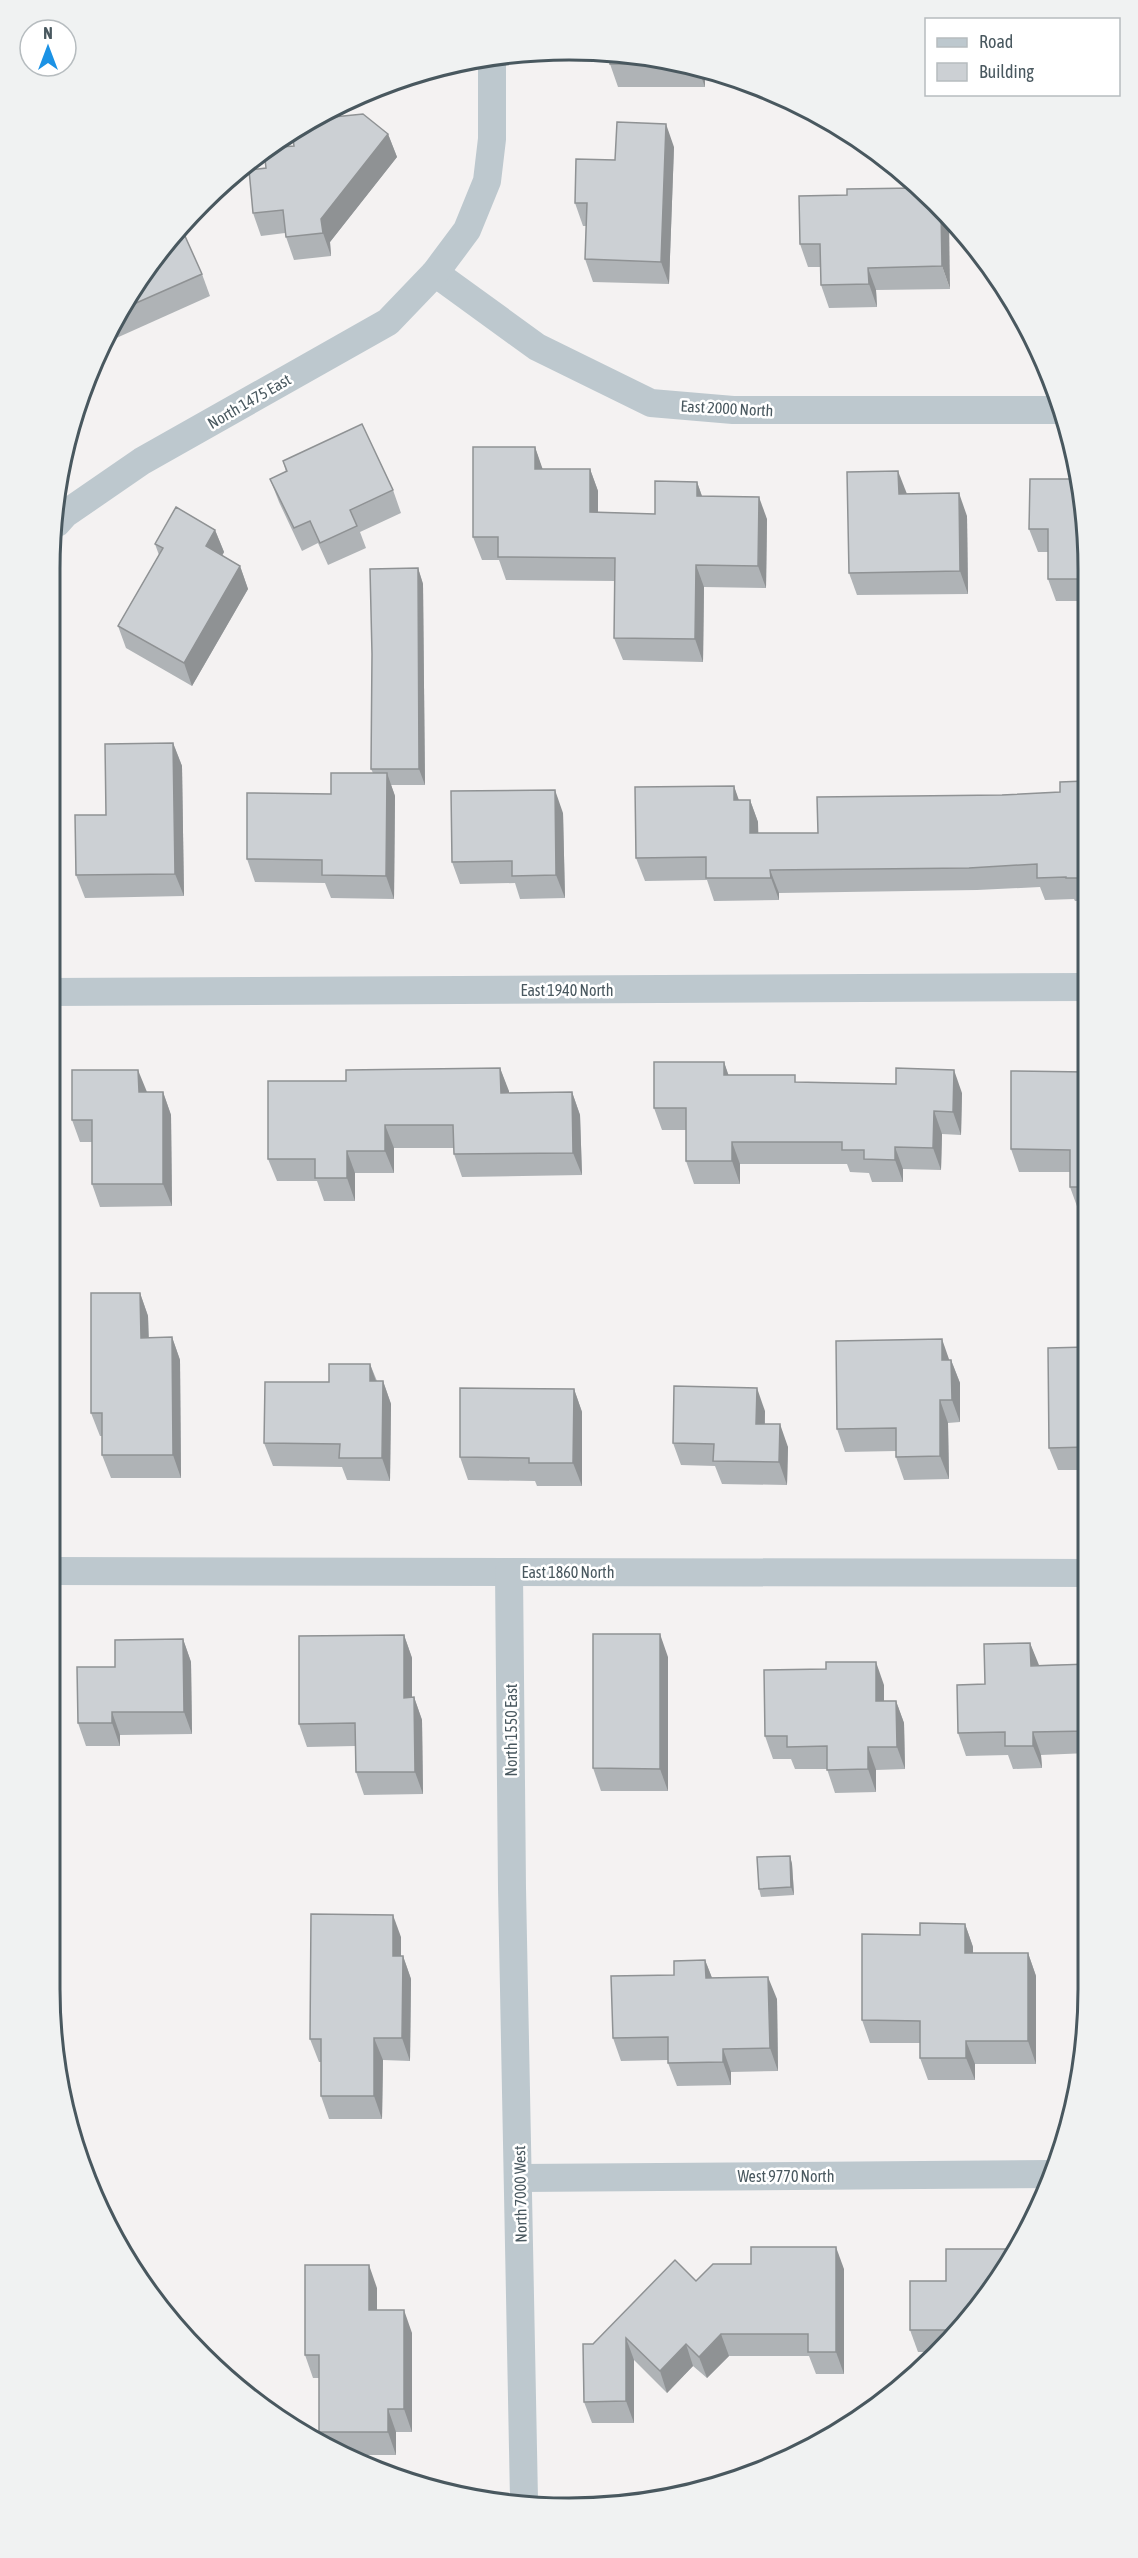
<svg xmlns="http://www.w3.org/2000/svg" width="1138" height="2558" viewBox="0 0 1138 2558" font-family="'Asap Condensed',sans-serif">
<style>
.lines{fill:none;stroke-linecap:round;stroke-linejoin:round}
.street{stroke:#bdc8ce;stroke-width:28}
.wall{fill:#afb3b6}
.shaded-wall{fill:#8f9294}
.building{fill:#ccd0d4;stroke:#8f9294;stroke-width:1.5}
.labels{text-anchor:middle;stroke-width:5;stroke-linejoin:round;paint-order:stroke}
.street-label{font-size:16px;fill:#49585f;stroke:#fff}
.rim{fill:none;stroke:#49585f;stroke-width:3}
</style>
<rect width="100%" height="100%" fill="#f4f2f2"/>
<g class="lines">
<g class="street">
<path d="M435 273 537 347 651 403 733 410H1057"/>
<path d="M57 523 65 514 142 461 388 322 435 273 467 230 487 181 492 139V58"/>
<path d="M50 992 1085 987"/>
<path d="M50 1571 1087 1573"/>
<path d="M509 1572 512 1888 524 2500"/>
<path d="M520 2178 1053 2174"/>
</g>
</g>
<g class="wall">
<path d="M603 53 637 54 705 70V87H618L610 64V57H605Z"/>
<path d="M388 134 397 157 330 242 331 256 294 260 286 237 285 233 261 236 253 213 266 168Z"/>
<path d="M674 147 669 284 593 282 585 259 586 226H583L575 203 615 160Z"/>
<path d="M915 188 950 289 876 290 877 307 829 308 821 285V267H808L800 244 847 195Z"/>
<path d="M202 274 210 296 103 344 119 309Z"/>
<path d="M535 447 542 469H590L598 491V512L655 514 697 482 702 496 767 519 766 588 704 587 703 662 623 660 614 638 615 581 506 580 499 560H482L473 537Z"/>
<path d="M283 461 393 490 401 513 360 532 366 548 328 565 318 543 302 551 279 502 270 479 286 472Z"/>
<path d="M907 494 967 516 968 594 857 595 849 573Z"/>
<path d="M1084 501V601H1056L1048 579V552H1038L1029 529Z"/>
<path d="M215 530 224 552 222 556 240 566 248 589 192 686 126 648 118 626 159 555 155 544Z"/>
<path d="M418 568 423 584 425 785H391L395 796 394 899 331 898 325 883 255 882 247 859 331 794 373 773 371 769Z"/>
<path d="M173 743 182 766 184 896 85 898 76 875 106 815Z"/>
<path d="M1085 781V901H1075L1074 899 1045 900 1040 887 977 890 779 893V900L714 901 707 880 645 881 636 858 734 786 738 800H750L758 822V833H818L1002 795 1060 792Z"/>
<path d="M563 813 565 898 520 899 515 883 460 884 452 862Z"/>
<path d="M724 1062 728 1075 797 1082 962 1093 961 1135 942 1134 941 1170 903 1169V1182H872L869 1173 850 1172 847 1164H740V1184H694L686 1161V1130H662L654 1108Z"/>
<path d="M500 1068 509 1093 572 1092 580 1115 582 1175 462 1177 454 1154V1148H394V1173H355V1201H324L317 1181H277L268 1159 346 1081Z"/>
<path d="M1086 1072V1209H1078L1070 1187V1172H1019L1011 1149Z"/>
<path d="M147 1092H163L171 1115 172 1206 100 1207 92 1184V1142H80L72 1120Z"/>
<path d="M140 1293 148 1316 149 1338 172 1337 180 1360 181 1478H111L102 1455V1436H100L91 1413Z"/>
<path d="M1087 1347V1470H1058L1049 1448Z"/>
<path d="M949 1360H951L960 1383V1422L948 1423 949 1479 904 1480 896 1457V1451L845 1452 837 1429Z"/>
<path d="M370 1364 377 1381H383L391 1404 390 1481 347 1480 342 1467 273 1466 264 1443 329 1382Z"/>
<path d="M574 1389 582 1412V1486H537L535 1481 468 1480 460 1457Z"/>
<path d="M765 1411V1424L788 1447 787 1485 722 1484 715 1466 681 1465 673 1443Z"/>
<path d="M404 1635 412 1658V1697H414L422 1720 423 1794 364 1795 356 1772 355 1746 307 1747 299 1724Z"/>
<path d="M183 1639 191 1662 192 1734 120 1735V1746H86L78 1723Z"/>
<path d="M1030 1643 1038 1665 1088 1664V1753L1041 1755 1042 1768 1013 1769 1008 1755 966 1756 958 1733 985 1684Z"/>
<path d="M668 1657V1791H601L593 1768Z"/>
<path d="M884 1685V1701H896L904 1723 905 1769 876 1770V1792L835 1793 827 1769H795L791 1759H773L765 1736Z"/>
<path d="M790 1856 792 1864 794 1895 761 1897 759 1889Z"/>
<path d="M965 1924 973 1947V1953H1028L1036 1976V2064H975V2080H928L920 2058V2043H870L862 2020 920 1935Z"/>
<path d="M401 1937V1956H403L411 1979 410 2061 383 2060 382 2119H329L321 2096V2062H319L310 2039Z"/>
<path d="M705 1960 712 1978 777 1999 778 2071 731 2072V2085L677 2086 668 2063V2060L621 2061 613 2038 674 1975Z"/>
<path d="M1019 2249 960 2331 934 2352H918L910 2330 946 2281Z"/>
<path d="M844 2269V2374H816L809 2356H729L707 2378 693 2366 667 2393 634 2360V2423H592L584 2402 593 2344 696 2281Z"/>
<path d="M377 2288V2310L412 2333V2432H396V2455H352L323 2444 319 2432V2378H313L305 2355Z"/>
</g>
<g class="shaded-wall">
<path d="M698 68 705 70V87Z"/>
<path d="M666 124 674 147 669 284 661 262Z"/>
<path d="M388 134 397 157 330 242 331 256 323 233 321 219Z"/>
<path d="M941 210 949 217 950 289 942 266Z"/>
<path d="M868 268 876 290 877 307 869 284Z"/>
<path d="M535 447 543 470 535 469Z"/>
<path d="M590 469 598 491V535L590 512Z"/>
<path d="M898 471 907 494V517L899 494Z"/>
<path d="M697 482 705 505 697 496Z"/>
<path d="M959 493 967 516 968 594 960 571Z"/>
<path d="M759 497 767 519 766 588 758 566Z"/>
<path d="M215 530 224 552 214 569 206 546Z"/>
<path d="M696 565 704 587 703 662 695 639Z"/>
<path d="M240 566 248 589 192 686 184 663Z"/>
<path d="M418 568 423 584 425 785 419 769Z"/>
<path d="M173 743 182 766 184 896 175 874Z"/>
<path d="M387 773 395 796 394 899 386 876Z"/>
<path d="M734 786 742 809 734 800Z"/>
<path d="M555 790 563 813 565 898 556 875Z"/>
<path d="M750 800 758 822 759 856 750 833Z"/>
<path d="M770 870 779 893V900L771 878Z"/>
<path d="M724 1062 732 1085 724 1075Z"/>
<path d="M500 1068 509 1091V1116L501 1093Z"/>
<path d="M138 1070 147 1092H139Z"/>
<path d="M954 1070 962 1093 961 1135 953 1112Z"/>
<path d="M163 1092 171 1115 172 1206 163 1184Z"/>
<path d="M572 1092 580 1115 582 1175 573 1153Z"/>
<path d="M934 1111 942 1134 941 1170 933 1148Z"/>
<path d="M385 1125 394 1148V1173L385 1151Z"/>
<path d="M732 1142 740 1164V1184L732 1161Z"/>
<path d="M895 1147 903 1169V1182L895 1160Z"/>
<path d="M347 1151 355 1173V1201L347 1178Z"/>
<path d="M140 1293 148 1316 149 1360 141 1338Z"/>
<path d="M172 1337 180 1360 181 1478 173 1455Z"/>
<path d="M942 1339 950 1362 942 1360Z"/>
<path d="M951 1360 960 1383V1422L952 1400Z"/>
<path d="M370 1364 378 1387 370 1381Z"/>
<path d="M383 1381 391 1404 390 1481 382 1458Z"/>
<path d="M757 1388 765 1411 764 1446 756 1424Z"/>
<path d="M574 1389 582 1412V1486L573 1463Z"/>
<path d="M940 1400 948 1423 949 1479 940 1456Z"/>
<path d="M780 1424 788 1447 787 1485 779 1462Z"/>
<path d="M660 1634 668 1657V1791L660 1769Z"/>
<path d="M404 1635 412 1658V1720L404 1698Z"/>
<path d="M183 1639 191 1662 192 1734 184 1712Z"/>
<path d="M1030 1643 1039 1665 1031 1666Z"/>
<path d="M876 1662 884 1685V1723L876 1701Z"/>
<path d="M414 1697 422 1720 423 1794 415 1772Z"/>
<path d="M896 1701 904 1723 905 1769 897 1747Z"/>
<path d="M112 1712 120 1735V1746L112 1723Z"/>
<path d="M1033 1732 1041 1755 1042 1768 1033 1746Z"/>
<path d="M868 1747 876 1770V1792L868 1769Z"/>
<path d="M790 1856 792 1864 794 1895 791 1887Z"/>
<path d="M393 1915 401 1937V1979L393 1956Z"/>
<path d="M965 1924 973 1947V1976L965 1953Z"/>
<path d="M1028 1953 1036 1976V2064L1028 2041Z"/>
<path d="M403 1956 411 1979 410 2061 402 2038Z"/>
<path d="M705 1960 714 1983 706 1978Z"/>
<path d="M768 1977 777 1999 778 2071 770 2048Z"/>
<path d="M374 2038 383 2060 382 2119 374 2096Z"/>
<path d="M966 2041 975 2064V2080L966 2058Z"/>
<path d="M723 2049 731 2072V2085L723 2062Z"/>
<path d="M836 2247 844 2269V2374L836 2352Z"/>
<path d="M369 2265 377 2288V2333L369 2310Z"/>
<path d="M404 2310 412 2333V2432L404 2409Z"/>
<path d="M721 2334 729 2356 707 2378 699 2357Z"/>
<path d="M626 2338 634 2360V2423L626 2401Z"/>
<path d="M686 2344 693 2366 667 2393 660 2371Z"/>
<path d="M388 2409 396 2432V2455L388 2432Z"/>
</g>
<g class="building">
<path d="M610 53 637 54 682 64H610Z"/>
<path d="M363 114 388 134 321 219 323 233 286 237 283 210 253 213 249 170 266 168 264 150 266 148 294 146 292 132 304 131V125L314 119Z"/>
<path d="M617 122 666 124 661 262 585 259 587 203H575L576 159 615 160Z"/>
<path d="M915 188 941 210 942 266 868 268 869 284 821 285 820 244H800L799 196 847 195V189Z"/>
<path d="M180 225 202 274 118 311 119 309Z"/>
<path d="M362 424 393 490 350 510 357 526 320 543 310 521 294 528 270 479 287 471 283 461Z"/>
<path d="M473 447H535V469H590V512L655 514V481L697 482V496L759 497 758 566 696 565 695 639 614 638 615 558 498 557V537H473Z"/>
<path d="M898 471 899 494 959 493 960 571 849 573 847 472Z"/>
<path d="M1030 479H1077L1084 501V579H1048V529H1029Z"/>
<path d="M176 507 215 530 206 546 240 566 184 663 118 626 163 548 155 544Z"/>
<path d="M418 568 419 769H371L372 654 370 569Z"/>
<path d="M173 743 175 874 76 875 75 815H106L105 744Z"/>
<path d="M331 773H387L386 876 322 875V860L247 859V793L331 794Z"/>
<path d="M1085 781V878H1066V877L1037 878V864L969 868 770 870 771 878H706V857L636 858 635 787 734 786V800H750V833H818L817 797 1002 795 1060 792V782Z"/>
<path d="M555 790 556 875 512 876V861L452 862 451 791Z"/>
<path d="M654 1062H724V1075H795V1082L896 1084V1068L954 1070 953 1112 934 1111 933 1148 895 1147V1160L864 1159V1150H842V1142H732V1161H686V1108H654Z"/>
<path d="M500 1068 501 1093 572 1092 573 1153 454 1154 453 1125H385V1151H347V1178H315V1159H268V1081H346V1070Z"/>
<path d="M72 1070H138L139 1092H163V1184H92V1120H72Z"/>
<path d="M1011 1071 1086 1072V1187H1070V1150L1011 1149Z"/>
<path d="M91 1293H140L141 1338 172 1337 173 1455H102V1413H91Z"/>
<path d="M942 1339V1360H951L952 1400H940V1456L896 1457V1428L837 1429 836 1341Z"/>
<path d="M1087 1347V1447L1049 1448 1048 1348Z"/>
<path d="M329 1364H370V1381H383L382 1458H339L340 1444 264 1443 265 1382H329Z"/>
<path d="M674 1386 757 1388 756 1424H780L779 1462 713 1461 714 1444 673 1443Z"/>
<path d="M460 1388 574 1389 573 1463H529V1458L460 1457Z"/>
<path d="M593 1634H660V1769L593 1768Z"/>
<path d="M404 1635V1698L414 1697 415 1772H356L355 1723 299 1724V1636Z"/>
<path d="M183 1639 184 1712H112V1723H78L77 1667H115V1640Z"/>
<path d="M1030 1643 1031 1666 1088 1664V1731L1033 1732V1746H1005V1732L958 1733 957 1685 985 1684 984 1644Z"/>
<path d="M826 1662H876V1701H896L897 1747H868V1769L827 1770V1746L787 1747V1736H765L764 1670 826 1669Z"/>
<path d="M790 1856 791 1887 759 1889 757 1857Z"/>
<path d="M311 1914 393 1915V1956H403L402 2038H374V2096H321V2039H310Z"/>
<path d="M920 1923 965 1924V1953H1028V2041H966V2058H920V2021L862 2020V1934L920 1935Z"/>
<path d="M705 1960 706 1978 768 1977 770 2048 723 2049V2062L668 2063V2037L613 2038 611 1976 674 1975V1961Z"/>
<path d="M751 2247H836V2352H808V2334H721L699 2357 686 2344 660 2371 626 2338V2401L584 2402 583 2344H593L675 2260 696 2281 713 2264H751Z"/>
<path d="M946 2249H1019L961 2330H910V2281H946Z"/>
<path d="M305 2265H369V2310H404V2409H388V2432H319V2355H305Z"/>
</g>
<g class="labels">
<g class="street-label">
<text transform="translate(249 401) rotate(-30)" y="6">North 1475 East</text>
<text transform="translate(727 408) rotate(3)" y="6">East 2000 North</text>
<text x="567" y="996">East 1940 North</text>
<text x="568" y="1578">East 1860 North</text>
<text transform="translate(511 1730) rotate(-90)" y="6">North 1550 East</text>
<text x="786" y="2182">West 9770 North</text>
<text transform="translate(520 2194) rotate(-91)" y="6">North 7000 West</text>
</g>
</g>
<path d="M0 0H1138V2558H0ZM569 60H569A509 509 0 0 1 1078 569V1989A509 509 0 0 1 569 2498H569A509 509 0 0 1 60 1989V569A509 509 0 0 1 569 60Z" fill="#f0f2f2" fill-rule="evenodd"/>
<path class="rim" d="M569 60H569A509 509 0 0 1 1078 569V1989A509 509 0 0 1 569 2498H569A509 509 0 0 1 60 1989V569A509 509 0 0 1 569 60Z"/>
<rect x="925" y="18" width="195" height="78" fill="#ffffff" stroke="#b6bcbf" stroke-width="1.5"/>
<rect x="937" y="38" width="30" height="9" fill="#bdc8ce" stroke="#b6bcbf" stroke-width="1.5"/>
<text x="979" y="48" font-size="18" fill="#49585f">Road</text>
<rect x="937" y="63" width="30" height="18" fill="#ccd0d4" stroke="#b6bcbf" stroke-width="1.5"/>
<text x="979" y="78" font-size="18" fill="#49585f">Building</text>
<g transform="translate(48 48)"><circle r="28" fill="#ffffff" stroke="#b6bcbf" stroke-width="1.5"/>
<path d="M0-4.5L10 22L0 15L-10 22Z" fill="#1b92e5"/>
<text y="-9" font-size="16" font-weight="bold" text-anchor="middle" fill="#49585f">N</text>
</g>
</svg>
